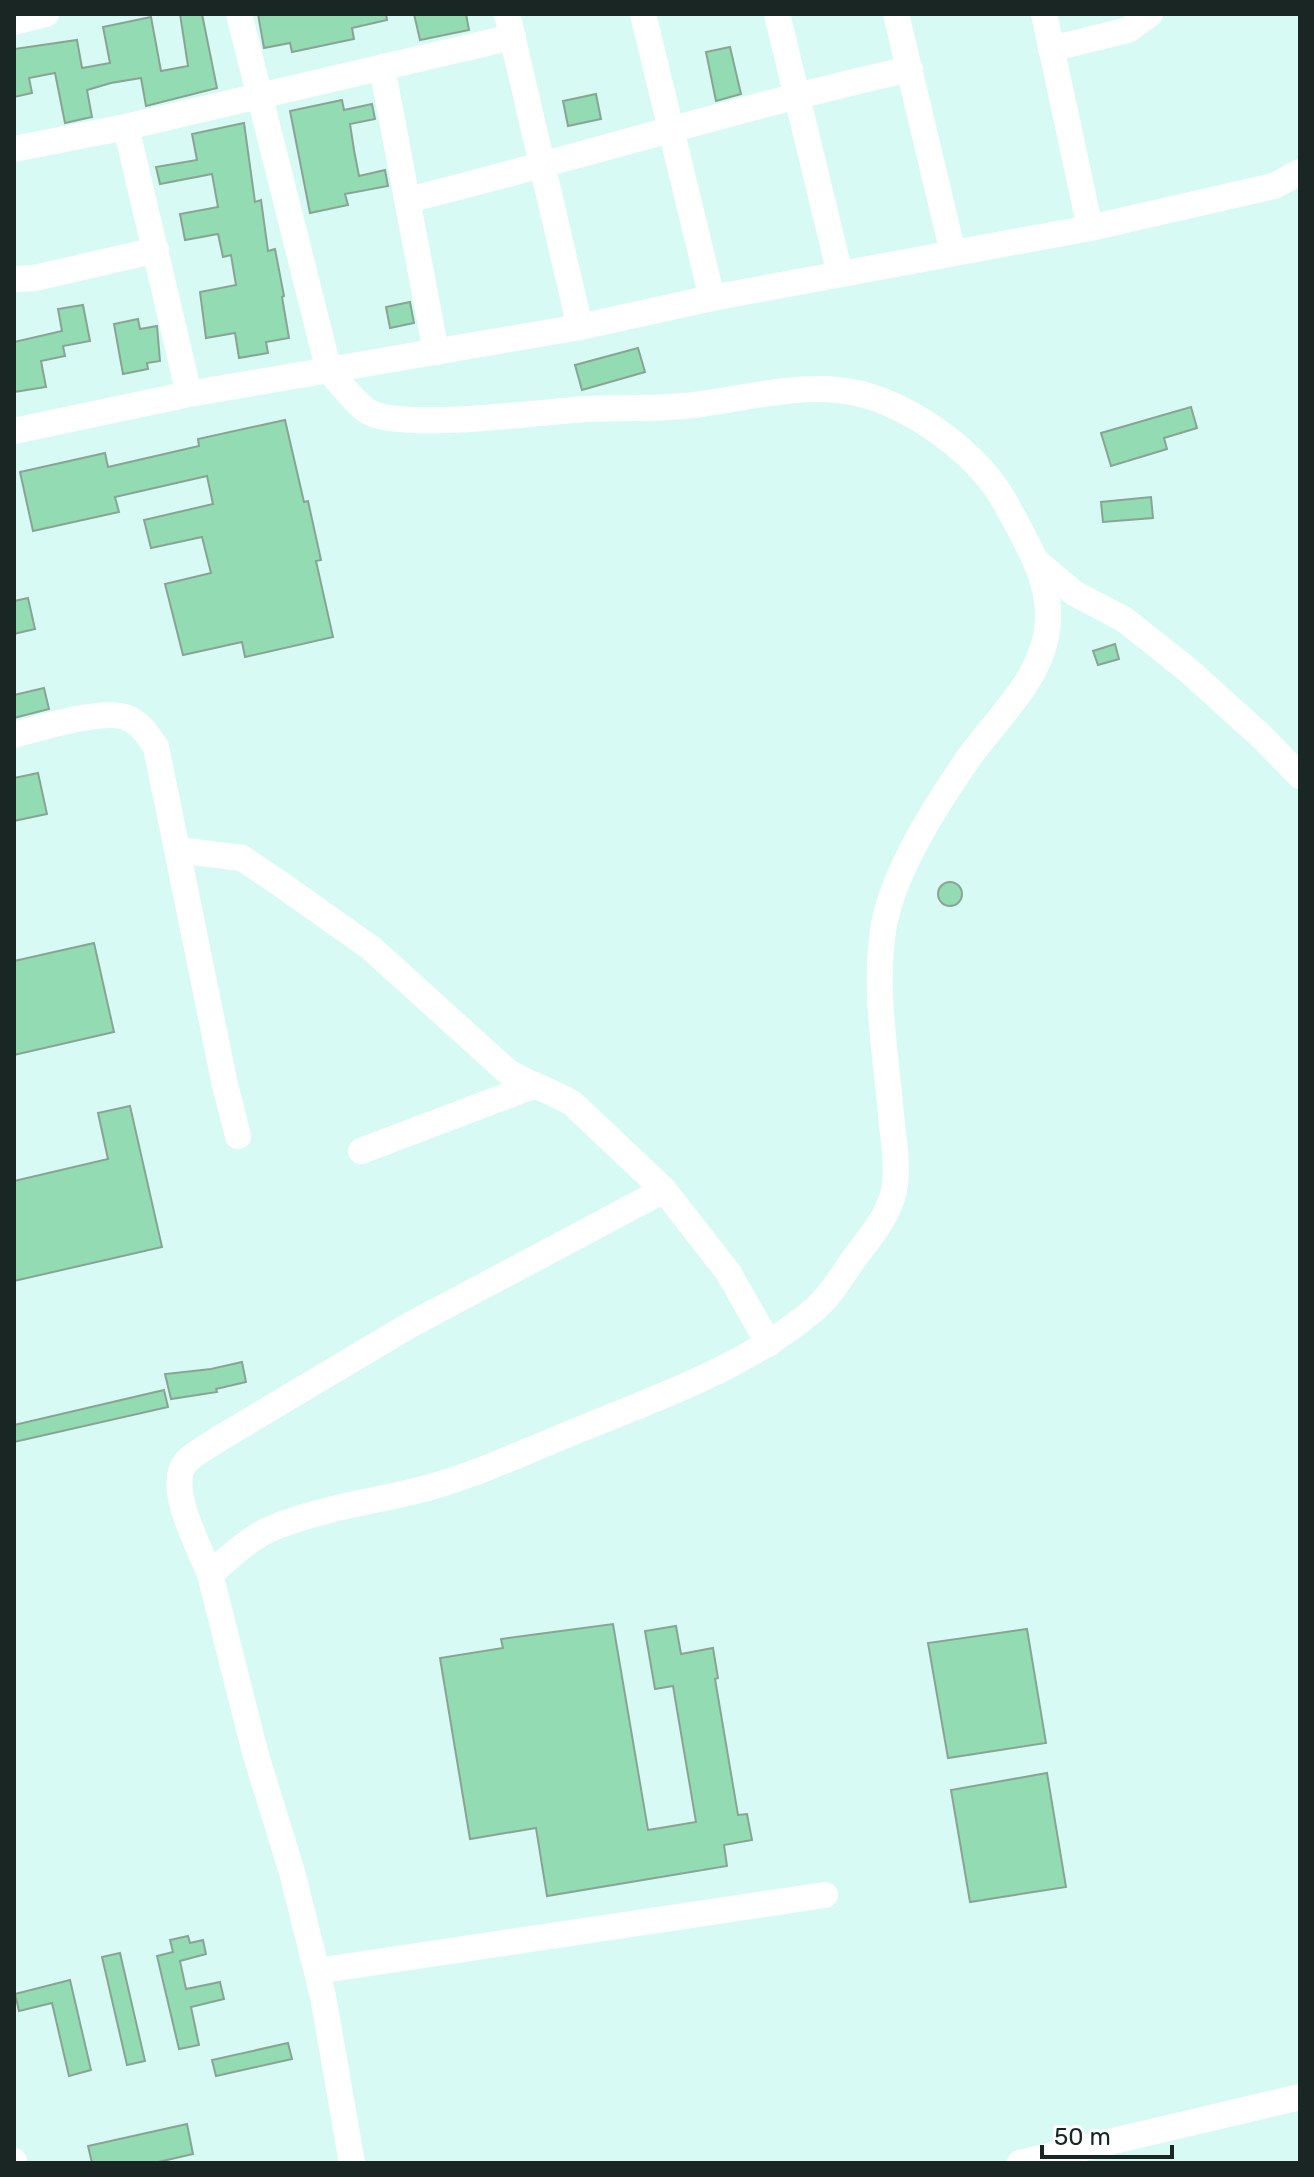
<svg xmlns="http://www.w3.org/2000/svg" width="1314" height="2177" viewBox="0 0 1314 2177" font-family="Rubik,sans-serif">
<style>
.building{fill:#92dbb3;stroke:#89a495;stroke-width:2}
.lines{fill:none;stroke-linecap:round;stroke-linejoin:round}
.minor{stroke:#fff;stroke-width:26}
</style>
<rect width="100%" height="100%" fill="#d8faf4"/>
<g class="building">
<path d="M180 14H202L217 88 146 106 141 78 111 83 87 90 92 117 65 123 55 73 29 78 32 93 14 97V49L77 40 82 68 110 63 103 27 151 17 161 71 188 66Z"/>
<path d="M258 14H386L387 20 352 28 354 39 292 52 290 43 264 48Z"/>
<path d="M414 14H466L469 30 420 40Z"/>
<path d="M730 47 741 94 716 101 706 52Z"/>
<path d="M596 94 601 119 568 126 563 101Z"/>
<path d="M342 100 344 110 372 104 375 119 350 124 354 150 359 176 385 170 388 186 345 194 348 205 310 213 290 111Z"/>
<path d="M244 123 255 202 261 200 268 251 275 249 284 296 282 297 289 338 266 342 268 353 239 358 235 333 206 338 200 292 236 285 231 255 223 257 218 234 185 240 180 214 218 207 212 174 160 184 156 167 197 160 192 134Z"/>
<path d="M410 302 414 323 390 328 386 307Z"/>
<path d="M83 305 90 341 63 346 65 356 41 361 46 387 14 392V342L62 331 58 309Z"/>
<path d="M138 319 140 329 157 326 160 361 147 363 148 369 123 374 114 324Z"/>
<path d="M638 348 645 372 582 390 575 365Z"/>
<path d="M1191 407 1197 428 1164 438 1167 449 1111 466 1101 433Z"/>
<path d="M285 420 304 502 308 501 321 560 316 561 333 637 245 657 242 642 183 655 165 584 211 573 202 537 151 548 144 520 213 504 207 476 115 497 119 512 33 531 20 472 105 453 108 467 199 446 198 439Z"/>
<path d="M1151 497 1153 518 1103 522 1101 502Z"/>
<path d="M28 598 35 629 14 634V601Z"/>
<path d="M1115 644 1119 659 1098 665 1093 651Z"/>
<path d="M44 688 49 709 14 718V695Z"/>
<path d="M38 773 47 814 14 821V778Z"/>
<circle cx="950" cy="894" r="12"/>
<path d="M94 943 114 1032 14 1055V961Z"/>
<path d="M130 1106 162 1247 14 1281V1181L108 1159 98 1113Z"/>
<path d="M242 1362 246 1382 216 1389 217 1392 171 1399 165 1374 211 1369Z"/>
<path d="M164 1390 168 1407 14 1442V1425Z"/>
<path d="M613 1624 648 1830 696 1822 673 1686 655 1689 645 1631 676 1626 681 1654 713 1648 718 1678 715 1679 738 1815 747 1814 752 1840 724 1845 727 1866 547 1896 536 1828 470 1839 440 1658 503 1648 501 1639Z"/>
<path d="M1027 1629 1046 1743 948 1758 928 1643Z"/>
<path d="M1047 1773 1066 1887 970 1902 951 1790Z"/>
<path d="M188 1936 190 1943 203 1940 206 1954 180 1961 186 1989 220 1982 224 1999 191 2007 199 2045 179 2049 157 1956 173 1952 170 1940Z"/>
<path d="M120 1953 145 2061 127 2065 102 1957Z"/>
<path d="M70 1980 91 2070 69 2076 52 2003 19 2011 15 1994Z"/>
<path d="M288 2043 292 2059 216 2076 212 2060Z"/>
<path d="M187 2124 193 2154 154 2163H92L88 2146Z"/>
</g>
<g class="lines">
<g class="minor">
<path d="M239 14 329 371C341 383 354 403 369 412 404 431 540 412 586 409 624 407 664 410 701 404 753 397 808 381 861 394 915 408 978 454 1005 502 1024 538 1050 577 1048 620 1046 679 993 720 963 766 932 812 891 876 883 931 874 991 886 1055 891 1115 893 1137 898 1162 895 1184 892 1214 867 1240 851 1263 840 1279 830 1296 815 1309 748 1366 662 1396 581 1429 531 1449 483 1472 431 1487 380 1501 324 1507 275 1527 250 1537 230 1557 210 1574L255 1752 292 1872 323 1996 352 2163"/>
<path d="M507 14 580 327"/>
<path d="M643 14 712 298"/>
<path d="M777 14 840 274"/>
<path d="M896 14 953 253"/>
<path d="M1044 14 1090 228"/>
<path d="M14 22 46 14"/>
<path d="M1051 49 1128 30 1150 14"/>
<path d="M382 67 436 352"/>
<path d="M126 127 189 394"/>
<path d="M14 149 126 127 513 37"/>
<path d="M408 200C576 158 741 107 910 69"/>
<path d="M14 279 35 278 156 250"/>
<path d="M14 431 189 394 580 327 712 298 1090 228 1274 186 1300 172"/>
<path d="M1036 561 1074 593 1125 620 1188 670 1262 737 1300 776"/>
<path d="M14 735C40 728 101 709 125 717 140 722 148 735 156 747L225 1085 238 1136"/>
<path d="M178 850 242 858 279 883 371 948 508 1072C529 1084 551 1091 572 1103L664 1190 728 1272 769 1344"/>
<path d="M361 1151 533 1086"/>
<path d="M210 1574C200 1549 165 1486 186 1462 194 1453 208 1447 217 1440L410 1325 664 1190"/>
<path d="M317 1971 825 1895"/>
<path d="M14 2161V2163"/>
<path d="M1020 2163 1300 2097"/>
</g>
</g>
<rect width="1314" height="2177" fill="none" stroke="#192624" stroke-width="32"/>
<path d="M1042 2145v12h130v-12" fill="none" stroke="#192624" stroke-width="4"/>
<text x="1054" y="2145" font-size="24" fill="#192624" stroke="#ffffff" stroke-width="6" paint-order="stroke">50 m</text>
</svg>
